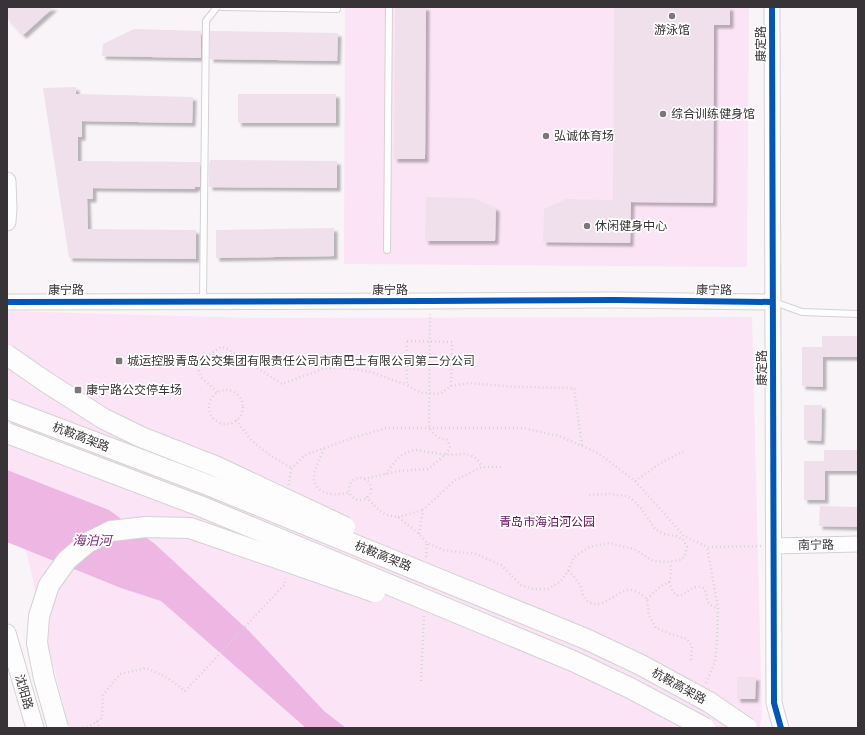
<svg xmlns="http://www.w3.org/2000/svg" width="865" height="735" viewBox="0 0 865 735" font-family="Figtree,'Noto Sans SC',sans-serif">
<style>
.green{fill:#fbe4f6}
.water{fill:#edb6e3}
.building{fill:#efe0ec;filter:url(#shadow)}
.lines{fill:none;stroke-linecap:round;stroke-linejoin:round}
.service-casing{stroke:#d5d1d4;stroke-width:8}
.tertiary-casing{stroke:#d5d1d4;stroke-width:17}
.secondary-casing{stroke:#d5d1d4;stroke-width:19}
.path{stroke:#d6d5d6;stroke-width:2.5;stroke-dasharray:1 3;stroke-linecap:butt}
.service{stroke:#fefdfe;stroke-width:6}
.tertiary{stroke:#fefdfe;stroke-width:15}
.secondary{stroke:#fefdfe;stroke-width:17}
.trunk-bridge-casing{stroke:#d5d1d4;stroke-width:22;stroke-linecap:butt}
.trunk-bridge{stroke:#fefdfe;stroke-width:20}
.cycleway-casing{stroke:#fff;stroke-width:8}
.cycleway{stroke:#0057b8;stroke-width:6}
.poi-dot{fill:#7b777a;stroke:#fff;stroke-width:1.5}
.labels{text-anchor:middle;stroke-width:3.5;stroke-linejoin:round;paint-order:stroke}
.poi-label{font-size:12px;fill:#373336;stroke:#fff;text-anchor:start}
.street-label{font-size:12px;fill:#373336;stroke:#fff}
.park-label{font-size:12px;fill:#670c5d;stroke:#fff}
.water-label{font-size:13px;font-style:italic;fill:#7e2773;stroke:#fff}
</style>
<defs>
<filter id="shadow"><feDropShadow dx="3.5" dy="3.5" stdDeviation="1" flood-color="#0004"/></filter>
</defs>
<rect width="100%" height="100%" fill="#f9f4f8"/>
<g class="green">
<path d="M345 7H749L747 267 344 264Z"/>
<path d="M7 311 252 318 752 317 762 719 759 728H69L46 637 7 468Z"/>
</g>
<path class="water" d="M7 470 109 510 155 544 249 631 324 711 346 728H306L161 601 121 588 7 542Z"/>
<g class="building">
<path d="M7 7H54L23 35 7 18Z"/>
<path d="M395 7H426L425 159H394Z"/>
<path d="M614 7H730V25H714L713 203 631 202 630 243 543 242 544 209 566 199 613 200Z"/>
<path d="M134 29 201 31V58L102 56 103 44Z"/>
<path d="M210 31H217L338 33 337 61 210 59Z"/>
<path d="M76 87V94L193 97 192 123 82 121V137H78V161L200 162V187H195V189L93 188V199H87L88 229 196 230V259L69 258 43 88Z"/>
<rect x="238" y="94" width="98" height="29"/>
<path d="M210 160 337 161V188L209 187V163H210Z"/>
<path d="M426 197 473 198 496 208 495 241H425Z"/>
<path d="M334 228V256L216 258V230Z"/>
<path d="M822 336H858V357H823V387L802 386V347H822Z"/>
<path d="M804 405H822L821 441 804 440Z"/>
<path d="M824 450H858V471H825V500H804V461H824Z"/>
<path d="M820 506 858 507V527L819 526Z"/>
<path d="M737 677H756L755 699H737Z"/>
</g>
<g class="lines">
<defs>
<g id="service">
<path d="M222 7 337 9"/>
<path d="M387 250 389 7"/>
<path d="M203 301 206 21 217 7"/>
<path d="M774 302 802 312 858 314"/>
</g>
<g id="tertiary">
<path d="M772 7 774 703 781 728"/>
<path d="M7 302 430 301 615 300 772 302"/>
<path d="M774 546 858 544"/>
</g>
<g id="secondary">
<path d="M7 181 8 208 7 222"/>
<path d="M7 633 35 728"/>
</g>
</defs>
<use href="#service" class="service-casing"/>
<use href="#tertiary" class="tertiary-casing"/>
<use href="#secondary" class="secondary-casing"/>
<g class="path">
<path d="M407 341 452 342 451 386 440 394 430 393H421L407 385Z"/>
<path d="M451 386 469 383 517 387 574 388 582 446"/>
<circle cx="226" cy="407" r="17"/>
<path d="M217 392 202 378 194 361 210 354 221 347 226 348 282 384 323 369 344 367 371 372 407 385"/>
<path d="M236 420 251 440 271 456 292 468"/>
<path d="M324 449C321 456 313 472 314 480 317 496 338 496 350 492"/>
<path d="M386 474 397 459 402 455 411 451 417 450 445 455 465 454 472 456 477 459 482 467"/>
<circle cx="360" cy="489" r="11"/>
<path d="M364 479 399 471 428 469 445 455 450 448C448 438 447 440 439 438 435 436 432 431 429 428L430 314"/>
<path d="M635 481 659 464 686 450"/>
<path d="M289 485 290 475 292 468 305 455 352 438 387 428H523L559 436 598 453 635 481 684 536 707 547 761 546"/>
<path d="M366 497 380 511 386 515 398 517 419 534 427 543 443 550 476 554 501 565 521 585 533 589H548L561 581 568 571 574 557 589 547 609 543 634 549 653 561 666 562 681 560 685 555 687 547 683 539 676 536 664 534 655 529 641 508 634 501 627 496 610 494 588 495"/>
<path d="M398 517 423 510"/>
<path d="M419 534 423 510 454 481 482 467H501"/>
<path d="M426 557 427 543"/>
<path d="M568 571C573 575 577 580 580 585 583 592 582 600 591 603 604 608 616 592 628 590 635 589 642 595 647 599L649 616 656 628 668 633 687 639 692 646 691 661"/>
<path d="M669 582C672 589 672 593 679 596 686 594 689 588 696 587 708 585 705 595 708 602 709 605 714 607 718 608"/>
<path d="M647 599 661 586 669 582 671 576V562"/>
<path d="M421 681 424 616"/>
<path d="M706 683 715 662 717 641 718 608 707 547"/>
<path d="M97 721 100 728"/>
<path d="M83 728 88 727 102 718 103 695 120 674 146 668 168 678 185 691 285 584V578"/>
</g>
<use href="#service" class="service"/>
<use href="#tertiary" class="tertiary"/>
<use href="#secondary" class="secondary"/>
<defs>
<g id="trunk-bridge">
<path d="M7 355 46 382 104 419 141 437 215 466 345 527"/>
<path d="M7 409 208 485 586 639 641 665 709 702 747 728"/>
<path d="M7 433 200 506 573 661 630 688 705 728"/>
<path d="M58 728 44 678 37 643 39 616 49 585 67 560 87 543 111 531 146 527 190 528 375 592"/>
</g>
</defs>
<use href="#trunk-bridge" class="trunk-bridge-casing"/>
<use href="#trunk-bridge" class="trunk-bridge"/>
<defs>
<g id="cycleway">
<path d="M772 7 774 703 781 728"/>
<path d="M7 302 430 301 615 300 772 302"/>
</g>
</defs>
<use href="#cycleway" class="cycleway-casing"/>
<use href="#cycleway" class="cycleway"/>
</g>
<g class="poi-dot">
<circle cx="672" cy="16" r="4"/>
<circle cx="663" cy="114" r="4"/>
<circle cx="546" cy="136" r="4"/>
<circle cx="587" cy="226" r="4"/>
<rect x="115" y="357" width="8" height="8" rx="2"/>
<rect x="74" y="386" width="8" height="8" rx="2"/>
</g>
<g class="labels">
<g class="poi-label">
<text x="672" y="34" text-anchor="middle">游泳馆</text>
<text x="671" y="118">综合训练健身馆</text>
<text x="554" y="140">弘诚体育场</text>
<text x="595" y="230">休闲健身中心</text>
<text x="127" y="365">城运控股青岛公交集团有限责任公司市南巴士有限公司第二分公司</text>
<text x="86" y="394">康宁路公交停车场</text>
</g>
<g class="street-label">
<text transform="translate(761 44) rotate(-90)" y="4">康定路</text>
<text x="66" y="294">康宁路</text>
<text x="390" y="294">康宁路</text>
<text transform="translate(714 290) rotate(1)" y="4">康宁路</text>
<text transform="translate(762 368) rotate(-90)" y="4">康定路</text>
<text transform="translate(81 437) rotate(21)" y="4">杭鞍高架路</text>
<text transform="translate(816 545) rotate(-1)" y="4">南宁路</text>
<text transform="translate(383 556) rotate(22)" y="4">杭鞍高架路</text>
<text transform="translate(679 686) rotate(29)" y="4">杭鞍高架路</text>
<text transform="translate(24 692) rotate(74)" y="4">沈阳路</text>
</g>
<g class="park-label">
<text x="547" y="526">青岛市海泊河公园</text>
</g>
<g class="water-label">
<text x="92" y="545">海泊河</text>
</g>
</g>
<rect width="865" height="735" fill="none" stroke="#373336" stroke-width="16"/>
</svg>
